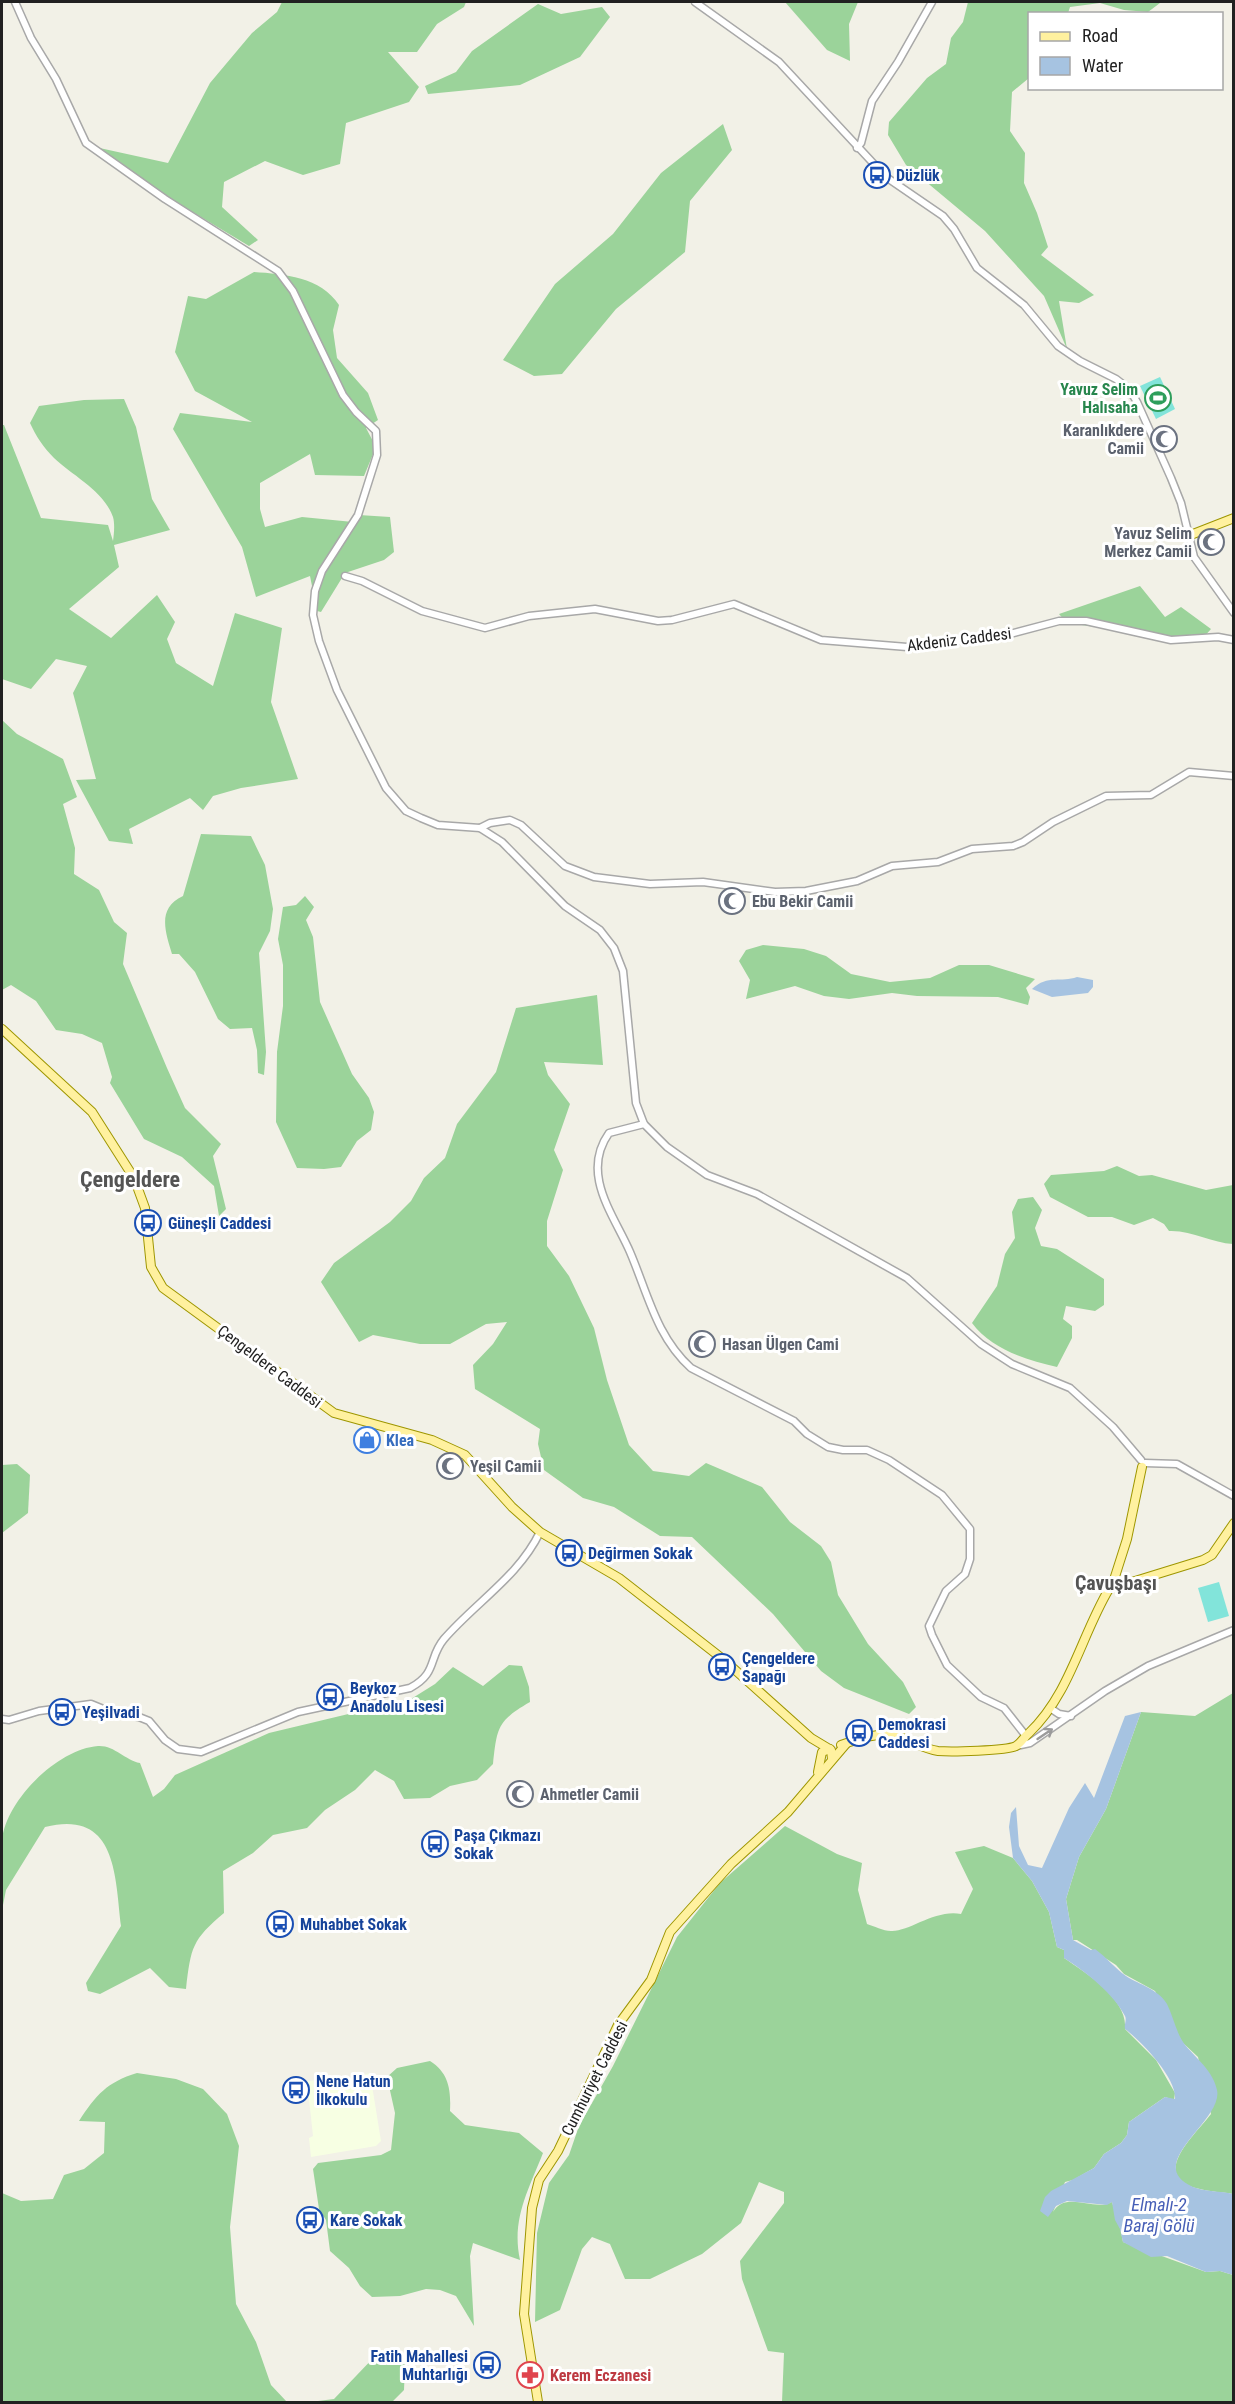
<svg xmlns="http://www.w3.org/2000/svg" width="1235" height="2404" viewBox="0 0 1235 2404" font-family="'Roboto Condensed',sans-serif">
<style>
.education{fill:#f7ffe3}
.forest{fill:#9bd39a}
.pitch{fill:#82e4da}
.water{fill:#a6c3e1}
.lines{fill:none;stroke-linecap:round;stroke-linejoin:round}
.minor-casing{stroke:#a8a8a8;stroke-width:9}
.major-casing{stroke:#9e9600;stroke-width:10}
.minor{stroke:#fff;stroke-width:6}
.major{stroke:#fff19f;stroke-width:8}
.oneway{stroke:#9b9b9b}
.labels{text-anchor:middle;stroke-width:6;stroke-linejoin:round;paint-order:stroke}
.transit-label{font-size:16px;font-weight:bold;fill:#164399;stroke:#fff;text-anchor:start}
.leisure-label{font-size:16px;font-weight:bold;fill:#27864d;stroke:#fff;text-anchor:end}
.worship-label{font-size:16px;font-weight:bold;fill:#5b616d;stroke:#fff;text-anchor:start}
.street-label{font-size:16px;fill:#212121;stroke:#fff}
.shop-label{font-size:16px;font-weight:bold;fill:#366cbe;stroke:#fff;text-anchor:start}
.health-label{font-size:16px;font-weight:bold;fill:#be3a42;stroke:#fff;text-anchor:start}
.water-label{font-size:18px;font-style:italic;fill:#475fb7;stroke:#fff}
.quarter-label{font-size:20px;font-weight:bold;fill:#545454;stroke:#fff}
.district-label{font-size:22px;font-weight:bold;fill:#545454;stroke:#fff}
</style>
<rect width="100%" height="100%" fill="#f2f1e7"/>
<path class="education" d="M370 2073 381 2141 376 2146 311 2157 309 2138 313 2136 307 2081 355 2077Z"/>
<g class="forest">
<path d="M282 2H466L464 7 437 24 417 52H388L419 87 409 102 346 123 340 164 303 175 265 161 224 182 222 207 258 240 249 246 93 152 95 147 168 163 210 83 252 33 277 12Z"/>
<path d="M785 2H858L849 24 850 61 827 50Z"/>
<path d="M968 2 1160 3 1148 12 1124 10 1100 3 1070 7 1068 13 1030 14 1029 78 1012 92 1010 131 1025 153 1024 183 1037 213 1048 247 1041 255 1094 295 1079 303 1059 301 1067 349 1044 296 985 231 906 165 888 135 889 122 927 78 946 64 951 38 963 22Z"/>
<path d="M538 4 561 14 602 7 610 17 580 57 520 85 428 94 425 86 456 72 472 51Z"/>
<path d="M723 124 732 150 690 201 685 252 616 309 562 374 534 376 503 360 555 284 613 234 661 173Z"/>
<path d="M254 272C284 274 321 277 339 305L333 330 337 358 368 393 378 420 366 428 376 447 364 476 315 475 310 454 260 483V509L265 527 302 517 353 522 359 515 390 517 394 552 384 560 345 573 321 612 317 611 310 576 256 597 242 547 173 429 180 413 252 422 195 391 175 352 188 296 206 299Z"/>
<path d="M124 399 136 427 152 499 170 530 114 545 119 567 69 609 111 638 157 595 175 622 167 639 176 663 213 686 235 613 282 628 271 702 298 779 241 788 213 796 203 810 190 798 129 829 133 844 109 841 76 780 96 779 73 693 87 666 56 659 31 689 2 679V425H4L41 518 108 525 113 541C114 534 115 524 113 517 104 491 73 476 54 458 43 447 36 436 30 423L39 406 84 400Z"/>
<path d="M1140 586 1165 617 1181 607 1211 629 1202 639H1183L1067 623 1059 614Z"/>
<path d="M2 720 17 734 63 759 77 797 63 804 75 848 74 874 99 890 114 922 127 933 123 964 167 1068 185 1108 221 1144 213 1156 226 1209 219 1216 214 1186 182 1157 144 1139 110 1083 112 1077 102 1043 82 1034 56 1030 36 1001 11 985 2 990Z"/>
<path d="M201 834 251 836 265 865 273 909 270 931 259 953 266 1052 264 1075 258 1073 257 1050 252 1028 230 1029 218 1019 195 972 179 954H172C165 931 157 908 183 896Z"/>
<path d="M305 896 314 907 306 920 313 937 320 1002 352 1074 369 1098 374 1112 371 1130 357 1141 341 1167 324 1169 297 1168 276 1122 277 1052 283 1006V965L278 939 283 907 296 905Z"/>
<path d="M763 945 804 949 826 956 851 974 890 982 930 978 959 965H989L1035 979 1026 988 1030 997 1028 1005 998 997 917 996 892 993 849 999 824 996 795 986 746 999 750 980 739 961 746 950Z"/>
<path d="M597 995 603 1065 544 1062 548 1075 570 1104 554 1150 563 1170 547 1221V1246L569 1276 594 1328 607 1380 629 1445 653 1471 689 1476 706 1463 762 1487 790 1522 821 1546 831 1562 838 1595 868 1644 903 1682 916 1707 909 1714 844 1688 821 1671 773 1614 692 1537 660 1536 614 1507 583 1498 544 1470 538 1444 540 1429 475 1389 473 1365 493 1344 507 1322 486 1324 450 1344H420L373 1335 359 1342 321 1282 334 1263 390 1222 411 1201 424 1178 445 1158 457 1124 496 1072 516 1008Z"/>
<path d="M1117 1166 1139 1176 1152 1175 1206 1190 1233 1185V1244C1212 1243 1192 1230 1169 1231L1164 1224 1153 1218 1134 1225 1112 1217H1088L1050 1197 1044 1184 1051 1175 1104 1171Z"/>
<path d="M1033 1197 1042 1210 1035 1228 1041 1246 1057 1249 1104 1279V1305L1095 1311 1066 1306 1063 1319 1072 1326V1338L1057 1367C1026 1360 991 1349 972 1323L997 1286 1005 1254 1015 1238 1012 1212 1018 1199Z"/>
<path d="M17 1464 30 1475 28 1513 2 1533V1465Z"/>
<path d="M509 1665 522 1666 529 1687 530 1702C497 1721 497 1728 493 1764L477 1780 450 1786 430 1798 404 1799 394 1781 375 1770 355 1790 325 1810 307 1828 273 1835 253 1853 223 1871 224 1913C192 1940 191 1947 186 1989L169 1987 150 1968 100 1994 88 1991 86 1983 121 1926C115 1876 117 1809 45 1827L6 1890 2 1910C1 1887 0 1863 2 1840 6 1800 58 1749 98 1746 114 1745 125 1760 140 1763L153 1797 164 1789 175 1775 269 1733 411 1699 435 1684 453 1667 483 1686Z"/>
<path d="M1233 1693V2194C1223 2192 1211 2192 1200 2189 1146 2178 1196 2134 1211 2114L1198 2057 1182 2042 1155 1991 1124 1974 1116 1965 1077 1940H1073L1066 1899 1079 1857 1106 1809 1141 1712 1195 1716Z"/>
<path d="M785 1826 837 1854 862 1863 858 1890 867 1924C874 1926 883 1931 891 1931 909 1932 935 1909 961 1914L973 1889 955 1852 984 1846 1013 1858 1032 1881 1049 1912 1057 1947 1064 1950V1958C1086 1973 1128 1999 1125 2029L1156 2060 1175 2093 1174 2100 1165 2097 1129 2122 1127 2135 1121 2143 1104 2154 1094 2168 1073 2180 1065 2182 1053 2212C1066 2190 1094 2212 1112 2202 1116 2215 1121 2229 1123 2242L1206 2272 1220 2271 1233 2275V2402H782L784 2353 768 2351 742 2279 740 2261 784 2203V2192L759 2182 741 2223 702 2254 650 2279H625L610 2244 592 2237 582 2249 560 2310 535 2322 537 2233 549 2183 569 2155 579 2126 613 2066 677 1937 720 1883Z"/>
<path d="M430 2061C449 2073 451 2090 450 2111L465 2125 519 2133 543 2153C529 2189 511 2219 520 2260L473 2243 470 2256 474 2326 456 2296 440 2290 426 2289 400 2296 372 2297 360 2286 349 2268 330 2251 326 2220 319 2209 313 2169 318 2163 381 2155 391 2150 395 2113 387 2077 397 2068Z"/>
<path d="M137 2073 176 2079 203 2089 227 2114 239 2146 230 2227 236 2304 256 2342 271 2385 287 2402H2V2193L21 2201 53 2199 64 2175 84 2169 104 2153 105 2122 79 2121C96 2095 107 2082 137 2073Z"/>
<path d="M378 2353 394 2354 405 2365 404 2390 392 2402H310L334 2399Z"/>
</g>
<g class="pitch">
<path d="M1160 377 1175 409 1156 419 1140 386Z"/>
<path d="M1219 1582 1229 1616 1208 1622 1198 1588Z"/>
</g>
<g class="water">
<path d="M1077 977 1093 980V987L1088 993 1052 997 1032 989C1048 974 1061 983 1077 977Z"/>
<path d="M1141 1712 1106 1809 1079 1857 1066 1899 1073 1940 1091 1950 1095 1949C1106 1957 1116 1969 1126 1976 1140 1985 1158 1989 1167 2004 1174 2018 1176 2034 1186 2046 1197 2059 1213 2071 1217 2090 1224 2121 1141 2164 1193 2187 1205 2192 1221 2191 1233 2194V2275L1220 2271 1206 2272 1167 2256 1151 2257 1123 2242 1120 2229 1115 2220 1112 2202 1107 2205 1067 2201 1056 2206 1048 2217 1040 2211 1045 2197 1051 2191 1094 2168 1104 2154 1121 2143 1127 2135 1129 2122 1165 2097 1175 2099C1177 2078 1141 2041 1125 2029 1124 2024 1127 2020 1125 2016 1113 1993 1086 1972 1064 1958V1950L1057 1947 1049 1912 1032 1881 1013 1858 1009 1827 1011 1813 1016 1807 1019 1846 1028 1865 1042 1868 1069 1808 1085 1783 1094 1798 1125 1716Z"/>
</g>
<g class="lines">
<defs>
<g id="minor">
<path d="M15 2 31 38 56 79 86 143 165 199 278 271 293 291 343 395 356 412 376 431 377 455 358 515 322 571 315 591 313 615 319 641 337 690 386 788 406 811 421 818 438 825 480 828 502 842 565 906 600 930 614 948 623 971 636 1103 644 1124 667 1147 707 1175 757 1194 907 1278 981 1344 1012 1364 1070 1388 1113 1427 1141 1460"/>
<path d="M695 2 779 62 886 177 943 216 954 229 977 268 1024 305 1058 346 1080 361 1116 379 1129 389 1137 402 1171 478 1181 503 1194 557 1234 613"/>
<path d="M857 148 861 143 872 101 898 62 932 2"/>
<path d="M345 576 362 581 422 611 485 628 529 616 595 609 658 621 672 620 734 604 821 640 907 647 1006 635 1059 621H1086L1171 640 1218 637 1234 640"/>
<path d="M480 828 490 823 510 820 521 825 565 866 594 877 650 884 703 882 775 892 806 891 857 881 892 866 938 862 972 849 1013 846 1023 842 1053 822 1106 796 1151 795 1189 772 1234 776"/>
<path d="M644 1124 609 1133C580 1174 614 1215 630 1252 648 1294 656 1336 691 1368L794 1421 807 1434 828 1447 843 1450H867L889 1460 942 1495 970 1529V1559L965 1574 946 1591 929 1626 932 1635 947 1665 981 1697 1004 1708 1026 1736"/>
<path d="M1145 1463 1177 1464 1234 1496"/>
<path d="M1050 1708 1059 1714 1071 1716"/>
<path d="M2 1719 9 1720 39 1711 91 1704 113 1713 139 1717 149 1721 165 1740 178 1749 201 1752 298 1712 410 1688C438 1673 428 1658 444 1639 475 1603 519 1576 540 1532"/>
<path d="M1016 1746 1030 1743 1105 1691 1148 1666 1234 1630"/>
</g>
<g id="major">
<path d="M1188 536 1234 518"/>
<path d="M2 1029 92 1112 134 1178 145 1208 151 1267 163 1288 334 1413 432 1440 465 1455 512 1507 540 1532 619 1578 724 1660 811 1738 831 1750 832 1759"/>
<path d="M1112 1586 1127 1539 1142 1467"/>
<path d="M841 1745C858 1739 877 1732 895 1736 909 1739 923 1749 938 1751 950 1752 1006 1751 1016 1746 1021 1743 1025 1736 1029 1733 1070 1694 1081 1636 1109 1589L1203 1560 1212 1555 1234 1523"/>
<path d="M818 1772 822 1752 830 1749"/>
<path d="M538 2402 524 2314 532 2208 539 2180 558 2151 618 2025 651 1980 670 1932 731 1864 788 1812 846 1744"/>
</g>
</defs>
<use href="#minor" class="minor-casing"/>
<use href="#major" class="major-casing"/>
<use href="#minor" class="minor"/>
<use href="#major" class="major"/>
</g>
<defs><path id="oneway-shaft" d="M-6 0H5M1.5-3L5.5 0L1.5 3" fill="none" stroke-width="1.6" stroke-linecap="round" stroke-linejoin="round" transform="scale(1.5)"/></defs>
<use class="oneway" href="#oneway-shaft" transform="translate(1045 1734) rotate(-34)"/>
<defs>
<symbol id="bus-ring" viewBox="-11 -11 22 22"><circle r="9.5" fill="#fff" stroke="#1a4fb4" stroke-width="1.5"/><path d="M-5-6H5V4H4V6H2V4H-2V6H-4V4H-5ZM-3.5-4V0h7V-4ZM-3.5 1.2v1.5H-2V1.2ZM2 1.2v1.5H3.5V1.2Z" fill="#1a4fb4"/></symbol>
<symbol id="stadium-ring" viewBox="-11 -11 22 22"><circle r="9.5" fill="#fff" stroke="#2e9e5b" stroke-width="1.5"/><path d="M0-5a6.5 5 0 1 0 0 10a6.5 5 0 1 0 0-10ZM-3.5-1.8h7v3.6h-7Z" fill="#2e9e5b"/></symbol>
<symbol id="mosque-ring" viewBox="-11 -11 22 22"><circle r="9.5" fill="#fff" stroke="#6b7280" stroke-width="1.5"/><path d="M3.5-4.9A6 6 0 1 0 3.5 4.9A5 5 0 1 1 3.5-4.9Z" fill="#6b7280"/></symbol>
<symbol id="shop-ring" viewBox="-11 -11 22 22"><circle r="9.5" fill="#fff" stroke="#3f7fe0" stroke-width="1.5"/><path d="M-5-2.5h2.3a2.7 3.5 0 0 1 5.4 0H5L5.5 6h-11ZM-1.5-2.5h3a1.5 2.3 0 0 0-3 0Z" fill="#3f7fe0"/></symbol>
<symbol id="pharmacy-ring" viewBox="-11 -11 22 22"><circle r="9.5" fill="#fff" stroke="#e0444e" stroke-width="1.5"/><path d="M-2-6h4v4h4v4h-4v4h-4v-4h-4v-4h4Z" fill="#e0444e"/></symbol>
</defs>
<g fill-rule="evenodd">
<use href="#bus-ring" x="862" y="160" width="30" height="30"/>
<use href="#stadium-ring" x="1143" y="383" width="30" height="30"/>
<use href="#mosque-ring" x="1149" y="424" width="30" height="30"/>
<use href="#mosque-ring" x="1196" y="527" width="30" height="30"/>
<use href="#mosque-ring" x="717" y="886" width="30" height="30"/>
<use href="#bus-ring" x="133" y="1208" width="30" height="30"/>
<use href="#mosque-ring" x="687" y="1329" width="30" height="30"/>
<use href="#shop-ring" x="352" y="1425" width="30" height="30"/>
<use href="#mosque-ring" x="435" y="1451" width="30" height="30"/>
<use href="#bus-ring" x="554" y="1538" width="30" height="30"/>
<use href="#bus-ring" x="707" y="1652" width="30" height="30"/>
<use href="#bus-ring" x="315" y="1682" width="30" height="30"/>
<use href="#bus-ring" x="47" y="1697" width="30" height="30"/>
<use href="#bus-ring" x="844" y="1718" width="30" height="30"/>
<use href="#mosque-ring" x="505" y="1779" width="30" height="30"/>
<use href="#bus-ring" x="420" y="1829" width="30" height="30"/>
<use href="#bus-ring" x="265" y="1909" width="30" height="30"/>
<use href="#bus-ring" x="281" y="2075" width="30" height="30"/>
<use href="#bus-ring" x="295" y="2205" width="30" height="30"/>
<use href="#bus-ring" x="472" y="2350" width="30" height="30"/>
<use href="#pharmacy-ring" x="515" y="2360" width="30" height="30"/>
</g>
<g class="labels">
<g class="transit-label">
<text x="896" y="181">Düzlük</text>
<text x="168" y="1229">Güneşli Caddesi</text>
<text x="588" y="1559">Değirmen Sokak</text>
<text x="742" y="1664">Çengeldere<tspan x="742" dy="18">Sapağı</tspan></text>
<text x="350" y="1694">Beykoz<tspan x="350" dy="18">Anadolu Lisesi</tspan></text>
<text x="82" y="1718">Yeşilvadi</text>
<text x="878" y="1730">Demokrasi<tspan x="878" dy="18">Caddesi</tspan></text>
<text x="454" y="1841">Paşa Çıkmazı<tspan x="454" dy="18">Sokak</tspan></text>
<text x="300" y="1930">Muhabbet Sokak</text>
<text x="316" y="2087">Nene Hatun<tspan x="316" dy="18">İlkokulu</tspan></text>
<text x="330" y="2226">Kare Sokak</text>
<text x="468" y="2362" text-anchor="end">Fatih Mahallesi<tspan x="468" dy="18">Muhtarlığı</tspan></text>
</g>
<g class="leisure-label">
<text x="1138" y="395">Yavuz Selim<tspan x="1138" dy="18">Halısaha</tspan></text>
</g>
<g class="worship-label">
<text x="1144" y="436" text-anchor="end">Karanlıkdere<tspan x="1144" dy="18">Camii</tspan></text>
<text x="1192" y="539" text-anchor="end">Yavuz Selim<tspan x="1192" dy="18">Merkez Camii</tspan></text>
<text x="752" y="907">Ebu Bekir Camii</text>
<text x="722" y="1350">Hasan Ülgen Cami</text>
<text x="470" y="1472">Yeşil Camii</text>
<text x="540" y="1800">Ahmetler Camii</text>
</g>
<g class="street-label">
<text transform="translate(959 639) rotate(-7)" y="6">Akdeniz Caddesi</text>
<text transform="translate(270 1366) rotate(37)" y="6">Çengeldere Caddesi</text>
<text transform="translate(594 2078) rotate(-63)" y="6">Cumhuriyet Caddesi</text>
</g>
<g class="shop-label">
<text x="386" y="1446">Klea</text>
</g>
<g class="health-label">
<text x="550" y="2381">Kerem Eczanesi</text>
</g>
<g class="water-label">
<text x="1159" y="2211">Elmalı-2<tspan x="1159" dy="21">Baraj Gölü</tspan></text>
</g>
<g class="quarter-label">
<text x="1116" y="1590">Çavuşbaşı</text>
</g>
<g class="district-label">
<text x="130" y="1187">Çengeldere</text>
</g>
</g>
<rect width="1235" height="2404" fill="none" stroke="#212121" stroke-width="6"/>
<rect x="1028" y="12" width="195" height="78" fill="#ffffff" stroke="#a6a6a6" stroke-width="1.5"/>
<rect x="1040" y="32" width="30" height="9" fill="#fff19f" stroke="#a6a6a6" stroke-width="1.5"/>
<text x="1082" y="42" font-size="18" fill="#212121">Road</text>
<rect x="1040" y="57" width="30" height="18" fill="#a6c3e1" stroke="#a6a6a6" stroke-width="1.5"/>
<text x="1082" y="72" font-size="18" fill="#212121">Water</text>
</svg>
